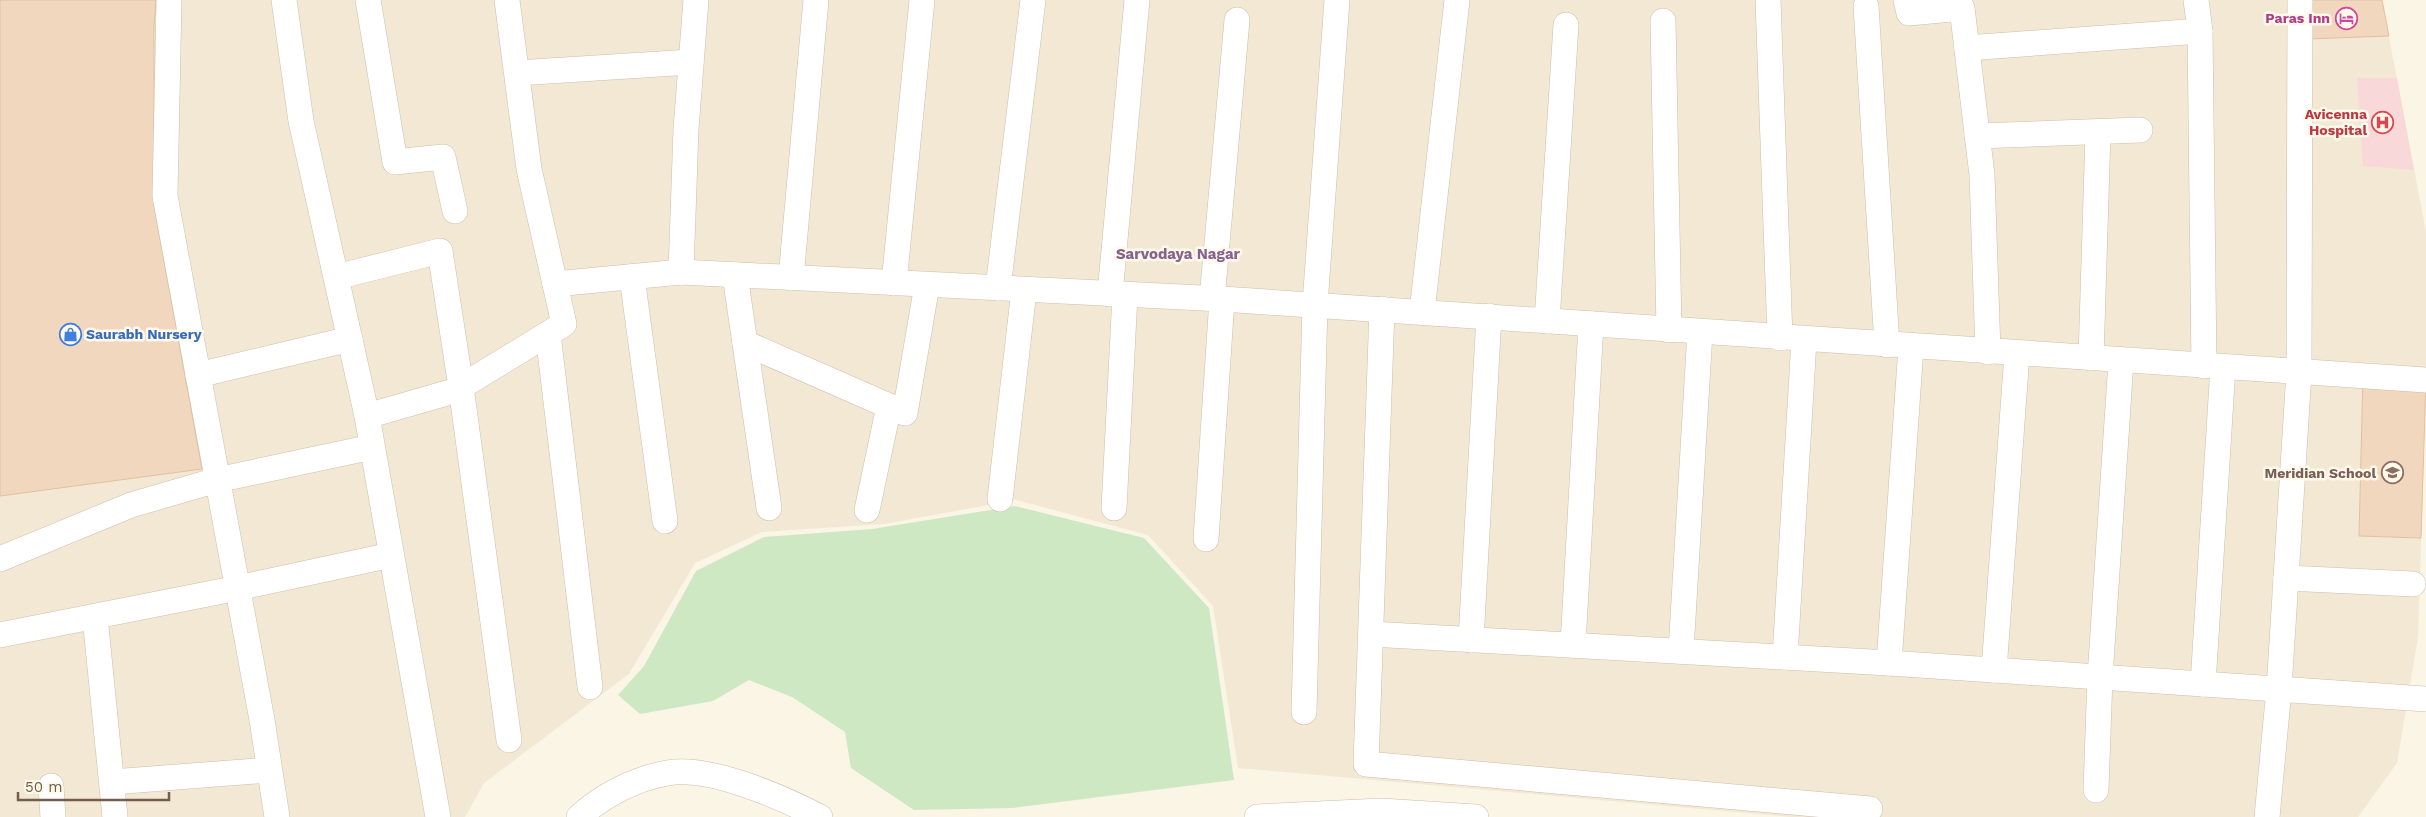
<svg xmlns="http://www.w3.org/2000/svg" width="2426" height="817" viewBox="0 0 2426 817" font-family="'Work Sans',sans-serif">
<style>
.residential{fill:#f3e8d4}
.medical{fill:#f9d8d9}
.green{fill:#cee8c4}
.building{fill:#f0d7be;stroke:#e2c09f}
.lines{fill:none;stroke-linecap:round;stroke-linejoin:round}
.minor-casing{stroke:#cdbeac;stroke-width:26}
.minor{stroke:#fff;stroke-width:25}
.labels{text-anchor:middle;stroke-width:5;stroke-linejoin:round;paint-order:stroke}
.hotel-label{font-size:14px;font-weight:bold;fill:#b23c85;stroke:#fef9eb;text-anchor:end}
.health-label{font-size:14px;font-weight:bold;fill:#be3a42;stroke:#fef9eb;text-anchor:end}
.shop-label{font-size:14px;font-weight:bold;fill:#366cbe;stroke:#fef9eb;text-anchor:start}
.education-label{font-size:14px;font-weight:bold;fill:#785e54;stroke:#fef9eb;text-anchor:end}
.neighbourhood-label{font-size:15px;font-weight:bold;fill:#86638f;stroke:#fef9eb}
</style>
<rect width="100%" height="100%" fill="#fbf5e5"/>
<path class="residential" d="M0 0H2382L2426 232V381L2418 637 2397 763 2358 817H1791L1238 768 1213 606 1148 535 1016 500 884 524 762 532 695 563 629 674 484 783 465 817H0Z"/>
<path class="medical" d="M2357 78H2397L2414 170 2363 166Z"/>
<path class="green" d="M1015 506 1144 538 1209 608 1234 780 1013 808 914 810 851 768 845 732 792 697 749 680 713 701 640 714 618 695 644 666 696 571 764 537 872 529Z"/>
<g class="building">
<path d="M0 0H156L154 26V206L202 469 0 496Z"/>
<path d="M2306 0H2382L2389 36 2307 39Z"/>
<path d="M2363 376 2426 380 2421 538 2359 536Z"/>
</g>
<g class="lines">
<defs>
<g id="minor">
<path d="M169 0 165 196 262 720 277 817"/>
<path d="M284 0 301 121 367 416 438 817"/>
<path d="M368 0 395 162 443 157 455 211"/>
<path d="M1768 0 1780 338"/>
<path d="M1906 0 1909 13 1962 8 1982 175 1988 352"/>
<path d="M2196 0 2200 31 2204 366"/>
<path d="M1866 6 1887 345"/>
<path d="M1663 21 1669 330"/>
<path d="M1967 48 2200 31"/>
<path d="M517 73 691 62"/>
<path d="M1977 136 2140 130"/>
<path d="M681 272 686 129 696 0"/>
<path d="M735 275 769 508"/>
<path d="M336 277 440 251 461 387 509 740"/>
<path d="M632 277 665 521"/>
<path d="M791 278 816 0"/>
<path d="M894 283 922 0"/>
<path d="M555 284 681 272 1222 299 2426 380"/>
<path d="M998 288 1033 0"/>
<path d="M1110 294 1137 0"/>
<path d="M1212 299 1237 20"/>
<path d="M1382 309 1366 764 1870 809"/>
<path d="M1422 312 1457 0"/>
<path d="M1547 321 1566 25"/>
<path d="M548 334 590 687"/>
<path d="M745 343 905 413 927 285"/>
<path d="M2091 358 2098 133"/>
<path d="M198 375 350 339"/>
<path d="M367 416 454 391 564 324 529 169 507 0"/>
<path d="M1000 499 1024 290"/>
<path d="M1114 508 1125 295"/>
<path d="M867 510 889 406"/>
<path d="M1206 539 1222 299"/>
<path d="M0 559 131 505 217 480 372 447"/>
<path d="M2286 578 2413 584"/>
<path d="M95 617 115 817"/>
<path d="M1371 634 1889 663 2426 699"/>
<path d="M0 635 238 588 391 555"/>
<path d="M1471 640 1489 316"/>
<path d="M1573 645 1591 324"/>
<path d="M1681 651 1700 332"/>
<path d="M1785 657 1804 340"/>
<path d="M1889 663 1911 347"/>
<path d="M1994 670 2017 354"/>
<path d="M2203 684 2223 367"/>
<path d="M1304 712 1315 304 1337 0"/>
<path d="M112 782 269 770"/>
<path d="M51 786 53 817"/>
<path d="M2096 790 2100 677 2121 361"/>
<path d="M579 817C603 795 635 779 667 773 710 765 783 798 820 817"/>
<path d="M1257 817 1381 811 1476 817"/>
<path d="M2267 817 2279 689 2299 372 2300 0"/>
</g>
</defs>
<use href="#minor" class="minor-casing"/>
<use href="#minor" class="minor"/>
</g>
<defs>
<symbol id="hotel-ring" viewBox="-11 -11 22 22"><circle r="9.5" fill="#fef9eb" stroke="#d1479c" stroke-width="1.5"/><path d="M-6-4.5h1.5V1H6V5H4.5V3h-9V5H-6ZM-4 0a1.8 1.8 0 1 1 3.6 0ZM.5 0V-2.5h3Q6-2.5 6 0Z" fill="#d1479c"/></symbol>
<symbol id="hospital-ring" viewBox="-11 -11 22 22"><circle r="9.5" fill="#fef9eb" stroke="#e0444e" stroke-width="1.5"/><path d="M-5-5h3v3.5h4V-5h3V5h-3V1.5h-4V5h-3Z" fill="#e0444e"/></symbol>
<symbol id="shop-ring" viewBox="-11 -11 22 22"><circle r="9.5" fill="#fef9eb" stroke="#3f7fe0" stroke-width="1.5"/><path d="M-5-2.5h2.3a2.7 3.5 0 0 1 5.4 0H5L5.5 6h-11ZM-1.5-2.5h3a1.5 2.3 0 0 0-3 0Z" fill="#3f7fe0"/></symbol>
<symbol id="school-ring" viewBox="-11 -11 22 22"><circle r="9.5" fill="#fef9eb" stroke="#8d6e63" stroke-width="1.5"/><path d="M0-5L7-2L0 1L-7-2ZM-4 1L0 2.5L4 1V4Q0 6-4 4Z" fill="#8d6e63"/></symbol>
</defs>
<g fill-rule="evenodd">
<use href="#hotel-ring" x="2334" y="6" width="25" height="25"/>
<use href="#hospital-ring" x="2370" y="110" width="25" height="25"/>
<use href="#shop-ring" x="58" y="322" width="25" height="25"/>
<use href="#school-ring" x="2380" y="460" width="25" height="25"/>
</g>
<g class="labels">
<g class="hotel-label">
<text x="2330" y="23">Paras Inn</text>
</g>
<g class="health-label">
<text x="2367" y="119">Avicenna<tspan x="2367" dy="16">Hospital</tspan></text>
</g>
<g class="shop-label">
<text x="86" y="339">Saurabh Nursery</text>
</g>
<g class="education-label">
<text x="2376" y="478">Meridian School</text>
</g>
<g class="neighbourhood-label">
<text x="1178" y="259">Sarvodaya Nagar</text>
</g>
</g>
<path d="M18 792v8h151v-8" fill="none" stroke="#735e4b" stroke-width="2.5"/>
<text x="25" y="792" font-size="15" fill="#735e4b" stroke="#fef9eb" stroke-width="4" paint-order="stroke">50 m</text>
</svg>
